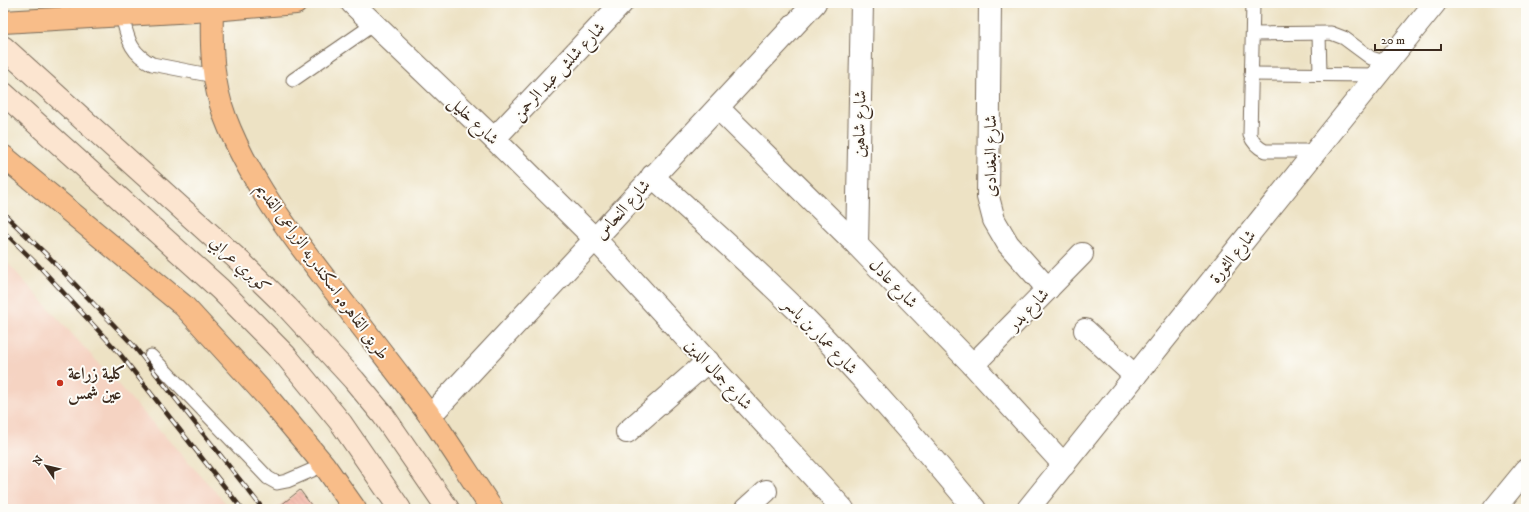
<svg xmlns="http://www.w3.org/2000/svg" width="1529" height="512" viewBox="0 0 1529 512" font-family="'IM FELL DW Pica',Amiri,serif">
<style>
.built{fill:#f5d3c2}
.building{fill:url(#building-back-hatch)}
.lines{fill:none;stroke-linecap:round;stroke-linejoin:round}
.service-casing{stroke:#796a58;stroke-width:15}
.minor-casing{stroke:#796a58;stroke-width:24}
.secondary-casing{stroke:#796a58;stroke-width:24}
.primary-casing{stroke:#796a58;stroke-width:24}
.service{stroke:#fff;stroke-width:13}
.minor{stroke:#fff;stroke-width:22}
.secondary{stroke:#fce5d0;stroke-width:22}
.primary{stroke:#f8bd89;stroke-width:22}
.rail-casing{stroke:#3b2a1e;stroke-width:4.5}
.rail{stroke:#fdfcf7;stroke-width:3;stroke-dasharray:9;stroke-linecap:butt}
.poi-dot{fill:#c8321e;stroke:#fdfcf7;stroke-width:1.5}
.labels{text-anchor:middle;stroke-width:4;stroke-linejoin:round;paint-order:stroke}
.street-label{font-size:17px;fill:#3b2a1e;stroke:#fdfcf7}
.poi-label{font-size:17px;font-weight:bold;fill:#3b2a1e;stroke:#fdfcf7;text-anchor:start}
</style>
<defs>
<pattern id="building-back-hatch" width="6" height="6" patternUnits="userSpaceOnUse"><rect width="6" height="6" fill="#f2ad9c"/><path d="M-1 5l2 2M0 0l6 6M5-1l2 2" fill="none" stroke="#c58d7f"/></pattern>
</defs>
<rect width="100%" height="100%" fill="#fdfcf7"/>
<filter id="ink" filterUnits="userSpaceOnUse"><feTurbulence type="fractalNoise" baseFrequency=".025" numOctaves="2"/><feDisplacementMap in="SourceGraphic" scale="8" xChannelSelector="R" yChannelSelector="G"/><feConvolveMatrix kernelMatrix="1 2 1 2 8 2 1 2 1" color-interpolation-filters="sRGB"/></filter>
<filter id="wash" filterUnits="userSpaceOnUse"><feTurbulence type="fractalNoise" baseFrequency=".012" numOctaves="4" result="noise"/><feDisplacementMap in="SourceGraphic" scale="16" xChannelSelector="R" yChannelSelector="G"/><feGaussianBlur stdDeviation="0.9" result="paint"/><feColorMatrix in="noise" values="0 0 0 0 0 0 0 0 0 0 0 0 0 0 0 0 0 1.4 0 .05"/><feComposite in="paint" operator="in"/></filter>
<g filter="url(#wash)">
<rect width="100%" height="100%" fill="#ede2c4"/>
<path class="built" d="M3 258 231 509H3Z"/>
<g id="blocks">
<path class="building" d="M300 490 314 509H276Z"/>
</g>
</g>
<g filter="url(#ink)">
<use href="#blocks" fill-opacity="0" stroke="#796a58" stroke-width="1"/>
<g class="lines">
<defs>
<g id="service">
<path d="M1253 3 1250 135C1253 143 1257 147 1265 151H1317"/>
<path d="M122 16C128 38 129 52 152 64L214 76"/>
<path d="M1253 34 1331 33 1344 38 1371 58 1387 63"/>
<path d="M1319 34 1320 74"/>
<path d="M1251 74 1378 75"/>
<path d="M293 80 374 24"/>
<path d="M151 356 268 478 277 483 287 481 324 465"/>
</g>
<g id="minor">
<path d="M352 3 494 139 595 239 843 509"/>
<path d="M990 3 988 197 994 220 1008 244 1048 289"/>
<path d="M718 108 857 245 973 365 1064 465"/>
<path d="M494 139 622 3"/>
<path d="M652 176C701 220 750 264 797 310 860 373 918 441 975 509"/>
<path d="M857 245 862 3"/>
<path d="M1085 330 1135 376"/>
<path d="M973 365 1082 254"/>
<path d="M430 416 815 3"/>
<path d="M627 432 708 361"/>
<path d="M746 509 766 491"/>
<path d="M1028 509 1435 3"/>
<path d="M1494 509 1526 470"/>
</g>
<g id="secondary">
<path d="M3 47 244 265 287 307 354 380 383 415 448 509"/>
<path d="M3 93 220 289 286 356 341 423 400 509"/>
</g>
<g id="primary">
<path d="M212 10C211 48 212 82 225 117 253 191 306 253 353 315 378 348 405 382 430 416 451 446 471 478 492 509"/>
<path d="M3 22 212 10 296 3"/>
<path d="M3 156 184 306 269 399 324 465 355 509"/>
</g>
</defs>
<use href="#service" class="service-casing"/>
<use href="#minor" class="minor-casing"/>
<use href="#secondary" class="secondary-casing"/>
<use href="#primary" class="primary-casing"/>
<use href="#service" class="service"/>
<use href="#minor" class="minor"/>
<use href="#secondary" class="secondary"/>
<use href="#primary" class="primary"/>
<defs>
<g id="rail">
<path d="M3 213 50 258 133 345 263 509"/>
<path d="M3 231 38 265 120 354 242 509"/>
</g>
</defs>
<use href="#rail" class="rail-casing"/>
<use href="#rail" class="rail"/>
</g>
</g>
<circle class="poi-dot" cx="60" cy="383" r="4"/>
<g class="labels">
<g class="street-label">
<text transform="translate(558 71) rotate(-47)" y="6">شارع شلش عبد الرحمن</text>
<text transform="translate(474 120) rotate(44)" y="6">شارع خليل</text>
<text transform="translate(859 124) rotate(-89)" y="6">شارع شاهين</text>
<text transform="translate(990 156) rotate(-90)" y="6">شارع البغدادى</text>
<text transform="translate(622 209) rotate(-48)" y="6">شارع النحاس</text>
<text transform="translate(1232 256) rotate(-51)" y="6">شارع الثورة</text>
<text transform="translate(241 264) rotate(43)" y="6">كوبري عرابي</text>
<text transform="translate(323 271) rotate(54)" y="6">طريق القاهره, اسكندريه الزراعى القديم</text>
<text transform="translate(894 283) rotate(46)" y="6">شارع عادل</text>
<text transform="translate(1028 309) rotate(-46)" y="6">شارع بدر</text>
<text transform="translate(821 336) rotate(46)" y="6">شارع عمار بن ياسر</text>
<text transform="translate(719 374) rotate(47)" y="6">شارع جمال الدين</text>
</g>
<g class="poi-label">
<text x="68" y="379">كلية زراعة<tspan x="68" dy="20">عين شمس</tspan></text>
</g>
</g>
<rect width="1529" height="512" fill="none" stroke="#fdfcf7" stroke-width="16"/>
<g transform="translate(46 466) rotate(305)" stroke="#fdfcf7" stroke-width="3" paint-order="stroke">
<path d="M0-3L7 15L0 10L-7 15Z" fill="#3b2a1e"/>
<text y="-6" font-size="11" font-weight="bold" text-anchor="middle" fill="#3b2a1e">N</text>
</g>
<path d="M1375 44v6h66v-6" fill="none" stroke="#3b2a1e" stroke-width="2"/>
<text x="1381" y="44" font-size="12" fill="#3b2a1e" stroke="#fdfcf7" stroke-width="3" paint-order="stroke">20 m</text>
</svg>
